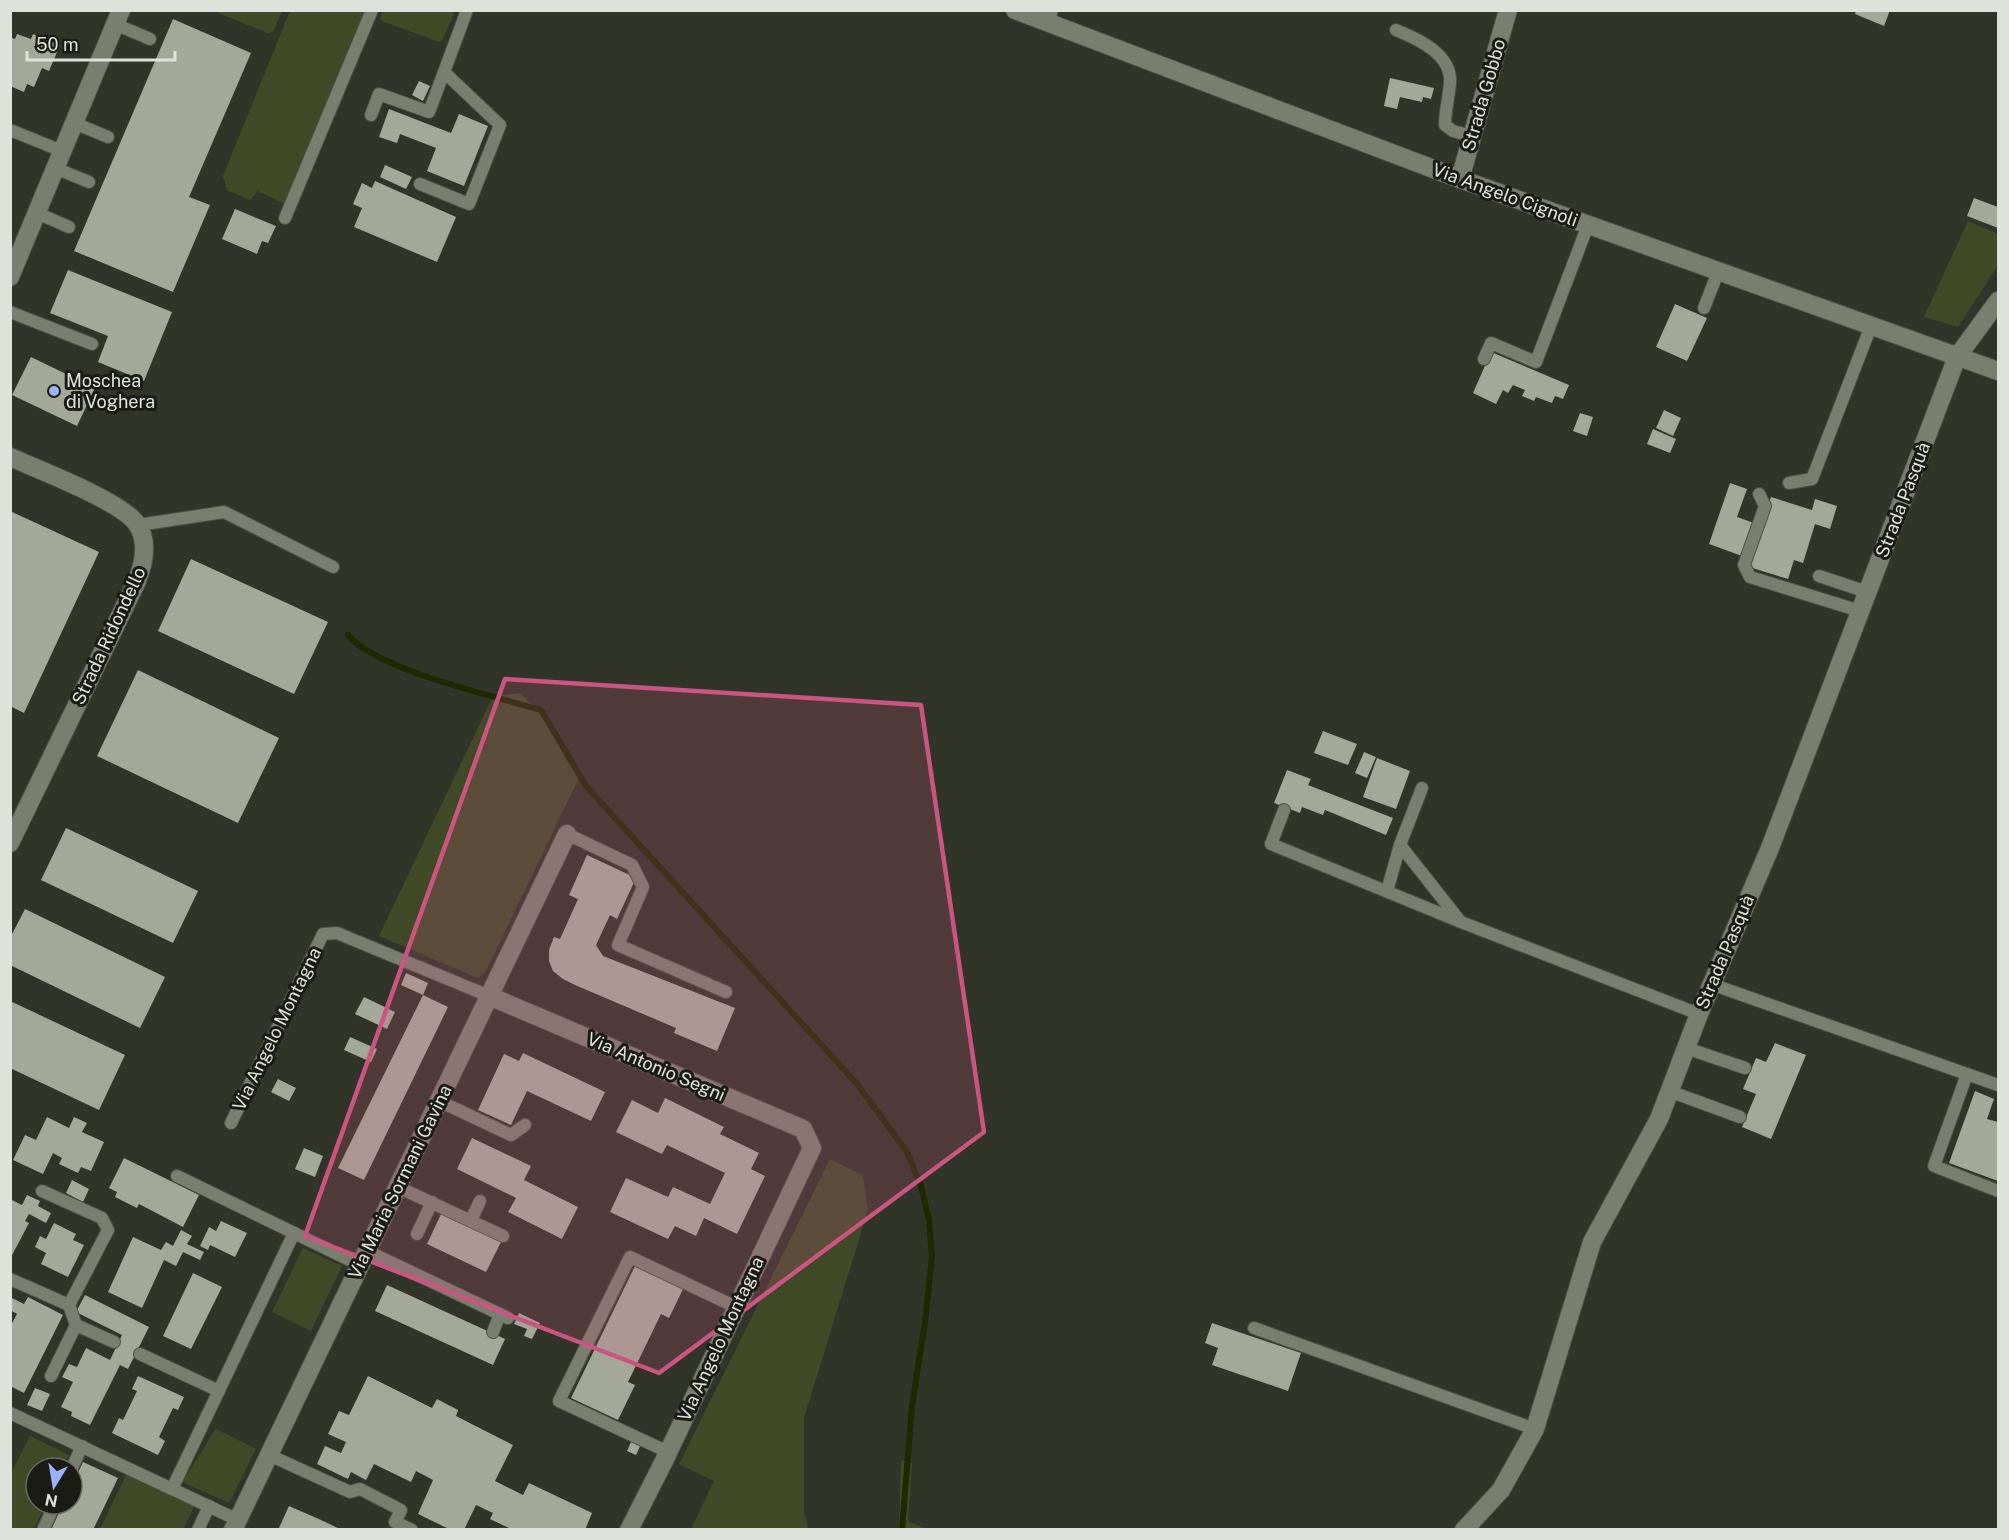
<svg xmlns="http://www.w3.org/2000/svg" width="2009" height="1540" viewBox="0 0 2009 1540" font-family="'Public Sans',sans-serif">
<style>
.green{fill:#414a27}
.lines{fill:none;stroke-linecap:round;stroke-linejoin:round}
.stream{stroke:#202800;stroke-width:6}
.building{fill:#a4a899}
.lane-casing{stroke:#4c4f45;stroke-width:14}
.street-casing{stroke:#4c4f45;stroke-width:20}
.lane{stroke:#7a7e6f;stroke-width:12}
.street{stroke:#7a7e6f;stroke-width:18}
.marked{fill:#cb5581;fill-opacity:0.2;stroke:#cb5581;stroke-width:4.5;stroke-linejoin:round}
.poi-dot{fill:#9db4fd;stroke:#1a1b15;stroke-width:2}
.labels{text-anchor:middle;stroke-width:6;stroke-linejoin:round;paint-order:stroke}
.street-label{font-size:18px;fill:#dfe2da;stroke:#1a1b15}
.poi-label{font-size:18px;fill:#dfe2da;stroke:#1a1b15;text-anchor:start}
</style>
<rect width="100%" height="100%" fill="#313428"/>
<g class="green">
<path d="M383 10H455V11L442 41 439 42 382 21 380 18Z"/>
<path d="M213 11H282L273 32 268 33Z"/>
<path d="M290 11H365L287 202 285 204 258 191 250 200 227 190 223 176Z"/>
<path d="M1968 221 1998 234V265L1958 327 1924 317Z"/>
<path d="M520 693 541 713 580 776 486 971 478 978 379 936 493 696Z"/>
<path d="M830 1159 863 1175 868 1210 804 1418V1513L808 1528 818 1529H691L714 1481 679 1464Z"/>
<path d="M303 1248 342 1266 311 1331 272 1312Z"/>
<path d="M216 1429 256 1449 229 1503 182 1482Z"/>
<path d="M30 1436 69 1455 63 1468H36V1504H46L34 1529H11V1473Z"/>
<path d="M901 1460 912 1463 908 1521 926 1529H899Z"/>
<path d="M126 1475 194 1507 183 1529H100Z"/>
</g>
<g class="lines">
<path class="stream" d="M348 635C377 670 494 696 541 710L586 786 858 1085 907 1152 921 1186 929 1220 932 1256 925 1322 912 1406 902 1530"/>
</g>
<g class="building">
<path d="M1856 10H1890L1884 26 1855 14Z"/>
<path d="M173 19 251 53 189 197 210 205 173 292 74 251Z"/>
<path d="M17 34 31 39 33 34 60 45 49 71 42 68 34 87 27 84 24 92 10 86V37L15 39Z"/>
<path d="M1390 78 1434 88 1431 99 1423 97 1422 102 1400 97 1397 109 1384 106Z"/>
<path d="M419 81 430 86 423 101 412 95Z"/>
<path d="M389 109 451 133 459 114 488 126 464 186 427 171 436 148 400 134 397 143 379 137Z"/>
<path d="M385 165 412 177 406 189 380 177Z"/>
<path d="M375 181 456 217 437 262 354 227 362 208 353 204 362 183 372 188Z"/>
<path d="M1974 198 1998 207V228L1967 216Z"/>
<path d="M235 209 276 226 268 243 262 241 257 254 222 239Z"/>
<path d="M68 270 172 312 144 381 98 362 108 336 50 313Z"/>
<path d="M1675 304 1707 318 1687 361 1656 347Z"/>
<path d="M1491 352 1569 385 1563 399 1555 396 1552 403 1536 397 1534 401 1522 396 1525 390 1513 385 1508 393 1503 390 1496 404 1473 393Z"/>
<path d="M31 357 95 388 77 426 12 395Z"/>
<path d="M1664 410 1681 418 1673 436 1656 428Z"/>
<path d="M1580 413 1593 417 1587 436 1573 431Z"/>
<path d="M1653 429 1676 439 1670 453 1647 444Z"/>
<path d="M1730 483 1747 489 1737 517 1754 523 1742 556 1709 544Z"/>
<path d="M1771 497 1812 510 1815 499 1837 506 1830 529 1815 524 1803 563 1794 560 1788 579 1749 567Z"/>
<path d="M10 511 99 552 24 713 10 706Z"/>
<path d="M191 559 328 622 294 694 158 631Z"/>
<path d="M138 670 279 738 238 823 97 756Z"/>
<path d="M1323 731 1357 744 1348 765 1314 753Z"/>
<path d="M1364 752 1376 757 1367 778 1355 773Z"/>
<path d="M1377 758 1410 771 1396 809 1363 797Z"/>
<path d="M1287 770 1311 779 1308 785 1393 818 1386 835 1325 810 1323 815 1302 807 1300 813 1274 803Z"/>
<path d="M66 828 198 891 173 943 41 880Z"/>
<path d="M587 855 636 878 617 919 610 915 596 945 603 956 735 1008 717 1051 674 1033 676 1028 575 985 563 979 553 971 549 961V950L554 937 560 939 578 899 569 895Z"/>
<path d="M25 909 165 977 140 1028 10 965V938Z"/>
<path d="M406 973 428 983 423 995 401 985Z"/>
<path d="M423 995 448 1007 364 1180 338 1168Z"/>
<path d="M364 997 395 1012 387 1029 355 1014Z"/>
<path d="M10 1001 125 1055 99 1110 10 1068Z"/>
<path d="M350 1037 377 1049 371 1062 344 1050Z"/>
<path d="M1775 1043 1806 1055 1771 1139 1742 1127 1756 1094 1743 1089 1756 1058 1766 1062Z"/>
<path d="M523 1053 605 1092 591 1121 527 1091 511 1125 478 1110 504 1054 519 1061Z"/>
<path d="M278 1079 296 1088 289 1101 271 1092Z"/>
<path d="M1975 1091 1994 1099 1987 1119 1998 1122V1181L1949 1163Z"/>
<path d="M665 1098 724 1127 720 1134 759 1153 751 1169 765 1176 737 1234 704 1218 696 1236 675 1226 668 1239 610 1212 626 1178 668 1197 673 1187 710 1204 725 1173 667 1145 662 1154 616 1132 632 1100 658 1113Z"/>
<path d="M47 1117 69 1128 74 1117 87 1123 82 1132 104 1142 91 1171 81 1167 78 1173 59 1164 62 1158 53 1153 43 1174 13 1160 25 1135 36 1140Z"/>
<path d="M472 1138 531 1166 524 1180 578 1207 562 1239 508 1212 516 1198 457 1169Z"/>
<path d="M304 1148 323 1156 315 1177 295 1169Z"/>
<path d="M124 1158 199 1195 183 1227 139 1204 137 1208 115 1197 117 1192 109 1188Z"/>
<path d="M72 1180 89 1189 83 1202 66 1193Z"/>
<path d="M27 1195 40 1201 38 1206 51 1213 46 1223 29 1214 25 1221 29 1223 10 1259V1199L22 1205Z"/>
<path d="M442 1212 502 1240 486 1272 427 1244Z"/>
<path d="M221 1221 247 1233 235 1257 210 1245 208 1250 200 1246 209 1227 216 1231Z"/>
<path d="M54 1223 76 1234 73 1240 84 1245 68 1277 41 1264 46 1253 35 1247 40 1236 46 1239Z"/>
<path d="M181 1230 192 1236 187 1244 204 1252 200 1260 183 1252 176 1266 164 1260 142 1308 108 1292 133 1237 161 1250 166 1242 173 1246Z"/>
<path d="M635 1266 683 1289 669 1318 661 1314 628 1382 635 1385 618 1420 571 1398Z"/>
<path d="M193 1273 222 1287 191 1349 163 1336Z"/>
<path d="M387 1285 505 1339 493 1365 375 1311Z"/>
<path d="M85 1295 149 1327 128 1369 120 1365 90 1425 71 1416 72 1412 61 1407 73 1382 62 1377 69 1364 77 1367 86 1348 110 1360 122 1335 76 1312Z"/>
<path d="M10 1297 24 1304 28 1297 63 1315 24 1393 10 1386V1327L17 1314 10 1310Z"/>
<path d="M519 1313 540 1323 532 1339 524 1336 527 1329 514 1324Z"/>
<path d="M1212 1323 1301 1353 1288 1391 1212 1365 1218 1348 1205 1343Z"/>
<path d="M138 1376 184 1397 178 1410 173 1408 159 1437 165 1441 158 1455 112 1433 119 1418 123 1420 137 1391 132 1389Z"/>
<path d="M368 1376 432 1408 437 1399 458 1410 456 1416 513 1445 495 1481 523 1495 529 1483 592 1513 585 1530H513L490 1519 493 1513 476 1505 464 1530H451L418 1514 433 1480 416 1471 411 1482 374 1464 366 1480 351 1472 348 1479 317 1464 325 1446 341 1453 346 1442 328 1434 339 1411 349 1415Z"/>
<path d="M35 1388 50 1394 42 1411 27 1405Z"/>
<path d="M632 1440 641 1444 636 1455 627 1451Z"/>
<path d="M83 1462 118 1478 93 1530H51L63 1504H72V1485Z"/>
<path d="M289 1506 321 1520 342 1530H278Z"/>
</g>
<g class="lines">
<defs>
<g id="lane">
<path d="M1048 22 1052 10"/>
<path d="M115 24 150 39"/>
<path d="M1396 30C1418 39 1452 54 1450 83 1449 97 1445 110 1445 125L1453 131 1472 136"/>
<path d="M444 72 467 10"/>
<path d="M371 115 379 94 429 112 444 72 500 125 469 204 420 184"/>
<path d="M74 123 108 137"/>
<path d="M10 130 62 151"/>
<path d="M55 168 89 182"/>
<path d="M37 213 69 227"/>
<path d="M285 218 372 10"/>
<path d="M1704 308 1718 272"/>
<path d="M10 312 92 344"/>
<path d="M1484 359 1491 343 1536 362 1588 225"/>
<path d="M1789 483 1812 479 1871 326"/>
<path d="M1759 494 1765 506 1744 565 1750 577 1860 611"/>
<path d="M138 525 224 512 333 567"/>
<path d="M1819 576 1867 592"/>
<path d="M1422 788 1400 845 1460 921"/>
<path d="M1284 810 1271 844 1461 922 1699 1014"/>
<path d="M567 834 632 865 643 887 618 945 726 992"/>
<path d="M1387 891 1400 845"/>
<path d="M1711 984 1998 1085"/>
<path d="M1686 1048 1745 1068"/>
<path d="M1967 1074 1934 1166 1998 1191"/>
<path d="M1669 1091 1740 1117"/>
<path d="M439 1101 511 1135 525 1125"/>
<path d="M231 1123 323 934 337 933 489 996"/>
<path d="M177 1176 294 1233"/>
<path d="M398 1187 503 1236"/>
<path d="M42 1191 102 1218 108 1230 69 1305 76 1325 51 1376"/>
<path d="M471 1220 480 1201"/>
<path d="M417 1234 432 1202"/>
<path d="M367 1251 508 1318"/>
<path d="M10 1279 69 1305"/>
<path d="M76 1325 114 1342"/>
<path d="M1254 1328 1535 1429"/>
<path d="M493 1332 500 1314"/>
<path d="M140 1354 219 1391"/>
<path d="M10 1413 238 1520"/>
<path d="M668 1452 559 1401 630 1257 736 1307"/>
<path d="M269 1455 350 1492 360 1489 401 1510 395 1522 412 1530"/>
<path d="M72 1468 82 1446"/>
<path d="M172 1489 294 1233 360 1265"/>
<path d="M43 1530 55 1504"/>
<path d="M198 1530 209 1506"/>
</g>
<g id="street">
<path d="M1015 10 1460 179 1998 371"/>
<path d="M1460 179 1508 10"/>
<path d="M10 277 121 10"/>
<path d="M10 457C39 470 121 501 137 524 149 541 144 563 137 581L10 843"/>
<path d="M489 996 803 1129 812 1148 665 1459 629 1530"/>
<path d="M233 1530 567 834"/>
<path d="M1464 1530 1501 1490 1535 1429 1592 1242 1659 1119 1699 1014 1770 848 1957 357 1998 301"/>
</g>
</defs>
<use href="#lane" class="lane-casing"/>
<use href="#street" class="street-casing"/>
<use href="#lane" class="lane"/>
<use href="#street" class="street"/>
</g>
<path class="marked" d="M505 679 921 705 984 1132 659 1373 305 1236Z"/>
<circle class="poi-dot" cx="54" cy="391" r="6"/>
<g class="labels">
<g class="street-label">
<text transform="translate(1484 95) rotate(-74)" y="6">Strada Gobbo</text>
<text transform="translate(1505 195) rotate(20)" y="6">Via Angelo Cignoli</text>
<text transform="translate(1903 500) rotate(-69)" y="6">Strada Pasquà</text>
<text transform="translate(109 636) rotate(-65)" y="6">Strada Ridondello</text>
<text transform="translate(1725 952) rotate(-67)" y="6">Strada Pasquà</text>
<text transform="translate(277 1029) rotate(-64)" y="6">Via Angelo Montagna</text>
<text transform="translate(656 1067) rotate(23)" y="6">Via Antonio Segni</text>
<text transform="translate(400 1182) rotate(-64)" y="6">Via Maria Sormani Gavina</text>
<text transform="translate(721 1339) rotate(-65)" y="6">Via Angelo Montagna</text>
</g>
<g class="poi-label">
<text x="66" y="387">Moschea<tspan x="66" dy="21">di Voghera</tspan></text>
</g>
</g>
<rect width="2009" height="1540" fill="none" stroke="#dfe2da" stroke-width="24"/>
<g transform="translate(54 1486) rotate(191)"><circle r="28" fill="#1a1b15" stroke="#696b64" stroke-width="1.5"/>
<path d="M0-4.5L10 22L0 15L-10 22Z" fill="#9db4fd"/>
<text y="-9" font-size="16" font-weight="bold" text-anchor="middle" fill="#dfe2da">N</text>
</g>
<path d="M27 51v9h148v-9" fill="none" stroke="#dfe2da" stroke-width="3"/>
<text x="36" y="51" font-size="18" fill="#dfe2da" stroke="#1a1b15" stroke-width="4.5" paint-order="stroke">50 m</text>
</svg>
